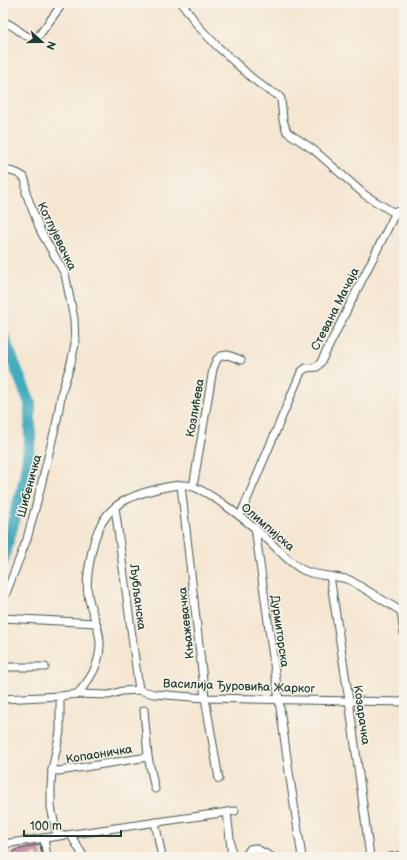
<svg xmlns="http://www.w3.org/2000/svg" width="407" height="860" viewBox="0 0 407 860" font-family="'Balsamiq Sans',sans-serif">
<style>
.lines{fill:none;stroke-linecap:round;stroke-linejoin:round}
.river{stroke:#40acbf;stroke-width:12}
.building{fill:#c997a9}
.minor-casing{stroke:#3f564c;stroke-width:9}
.minor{stroke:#fff;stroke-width:7}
.labels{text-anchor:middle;stroke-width:3;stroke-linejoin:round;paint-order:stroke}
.street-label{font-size:12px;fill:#1f3d34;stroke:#f7f3e8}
</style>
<rect width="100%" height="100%" fill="#f7f3e8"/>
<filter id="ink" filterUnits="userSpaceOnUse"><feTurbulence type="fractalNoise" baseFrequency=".025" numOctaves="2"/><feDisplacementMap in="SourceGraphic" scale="8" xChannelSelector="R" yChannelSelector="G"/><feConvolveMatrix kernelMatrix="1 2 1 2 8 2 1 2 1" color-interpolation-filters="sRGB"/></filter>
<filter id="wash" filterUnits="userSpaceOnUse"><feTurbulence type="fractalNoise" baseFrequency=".012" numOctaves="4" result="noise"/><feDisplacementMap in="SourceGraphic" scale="16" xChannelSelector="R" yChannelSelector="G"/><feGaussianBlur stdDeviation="0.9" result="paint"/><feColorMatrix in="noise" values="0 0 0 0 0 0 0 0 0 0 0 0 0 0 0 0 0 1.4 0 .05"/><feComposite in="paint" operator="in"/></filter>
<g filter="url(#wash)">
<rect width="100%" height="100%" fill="#f5e6d2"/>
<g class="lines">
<path class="river" d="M3 336 30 403V440L25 478 3 561"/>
</g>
<g id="blocks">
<path class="building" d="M40 844 42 857H38L37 854 27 857H15L13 851Z"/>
</g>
</g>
<g filter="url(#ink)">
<use href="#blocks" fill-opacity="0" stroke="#3f564c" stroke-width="1"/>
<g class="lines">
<defs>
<g id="minor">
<path d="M182 3 198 26 217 46 252 78 265 88 279 96 281 99 283 120 287 132 314 150 365 195 391 211 404 213"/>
<path d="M3 22C16 24 22 39 37 38L63 3"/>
<path d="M3 169 17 173 24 177 26 183V193L41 232 65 274 74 319 75 344 71 363 62 391 57 420 39 494 27 539 3 601"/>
<path d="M181 485 205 698 219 779"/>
<path d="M193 487 213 369 217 359 221 356 228 355 241 360"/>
<path d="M115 507 139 690"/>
<path d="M240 516 301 372 306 368 317 367 321 362 396 212"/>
<path d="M255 528 288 765 302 857"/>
<path d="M330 576 349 700 370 857"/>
<path d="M401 612 404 633"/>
<path d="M3 618 96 623"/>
<path d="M3 667H45"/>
<path d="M77 694C90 680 99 666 100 646 101 628 90 612 88 594 86 583 88 571 90 561 94 534 103 509 130 498 143 492 172 484 186 485 206 487 253 526 268 540 279 550 289 563 303 570 317 577 335 575 350 580L404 613"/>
<path d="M3 699 60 696 77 694 109 695 122 691 139 690 154 694 205 698 404 702"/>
<path d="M144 710 148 757 155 789"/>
<path d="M52 770 59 771 148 757"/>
<path d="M227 812 232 857"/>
<path d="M155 822 162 857"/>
<path d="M72 835 73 839 84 857"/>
<path d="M57 836 51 807V787L52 770 60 732V696"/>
<path d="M44 838 47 857"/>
<path d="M3 844 235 811"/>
<path d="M3 847 7 857"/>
<path d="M245 857 250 849 255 848 272 857"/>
<path d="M390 857 404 855"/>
</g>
</defs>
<use href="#minor" class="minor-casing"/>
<use href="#minor" class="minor"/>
</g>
</g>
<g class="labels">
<g class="street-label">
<text transform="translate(57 236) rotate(64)" y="4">Котлујевачка</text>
<text transform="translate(335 309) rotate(-63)" y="4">Стевана Мачаја</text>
<text transform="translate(195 408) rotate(-80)" y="4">Козлићева</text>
<text transform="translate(29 486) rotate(-75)" y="4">Шибеничка</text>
<text transform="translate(268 527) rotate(41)" y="4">Олимпијска</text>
<text transform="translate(138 597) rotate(83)" y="4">Љубљанска</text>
<text transform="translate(186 623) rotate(-96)" y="4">Књажевачка</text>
<text transform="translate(280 631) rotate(82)" y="4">Дурмиторска</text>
<text transform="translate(239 686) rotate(2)" y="4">Василија Ђуровића Жарког</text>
<text transform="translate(362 715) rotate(82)" y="4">Козарачка</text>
<text transform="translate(99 754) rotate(-9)" y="4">Копаоничка</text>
</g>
</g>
<rect width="407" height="860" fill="none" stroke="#f7f3e8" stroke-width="16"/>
<g transform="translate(42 42) rotate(111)" stroke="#f7f3e8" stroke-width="3" paint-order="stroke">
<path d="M0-3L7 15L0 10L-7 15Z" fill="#1f3d34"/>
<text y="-6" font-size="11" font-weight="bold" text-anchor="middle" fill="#1f3d34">N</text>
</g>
<path d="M24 830v6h97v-6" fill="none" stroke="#1f3d34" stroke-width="2"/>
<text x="30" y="830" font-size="12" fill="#1f3d34" stroke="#f7f3e8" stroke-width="3" paint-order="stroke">100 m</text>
</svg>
